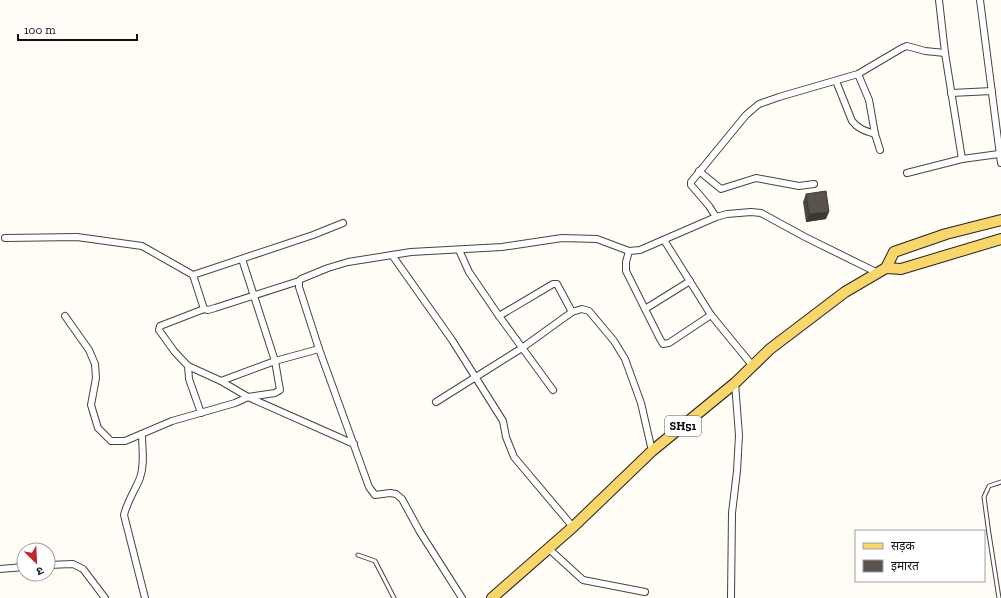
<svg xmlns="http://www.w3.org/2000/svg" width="1001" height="598" viewBox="0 0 1001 598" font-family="'Zilla Slab','Noto Sans Devanagari',serif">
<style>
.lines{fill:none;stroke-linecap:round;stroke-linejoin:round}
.lane-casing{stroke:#444;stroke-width:5}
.street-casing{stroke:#444;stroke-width:8}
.primary-casing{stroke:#222;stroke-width:12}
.lane{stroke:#fff;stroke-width:3}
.street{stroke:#fff;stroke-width:6}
.primary{stroke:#f9d66b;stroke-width:10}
.wall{fill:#4d4742}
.shaded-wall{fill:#3f3936}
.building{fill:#5a524d;stroke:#3f3936}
.labels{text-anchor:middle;stroke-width:4;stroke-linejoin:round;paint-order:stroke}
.shield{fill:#fff;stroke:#585858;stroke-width:1}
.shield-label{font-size:12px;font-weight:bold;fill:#111}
</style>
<rect width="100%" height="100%" fill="#fffdf5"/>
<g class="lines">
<defs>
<g id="lane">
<path d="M358 555 375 561 394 598"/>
<path d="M999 598 989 534 984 497 989 486 1001 482"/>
</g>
<g id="street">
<path d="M939 0 945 53 962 159"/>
<path d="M980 0 1001 163"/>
<path d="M858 74 869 100 875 134 880 150"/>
<path d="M836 81 852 121C858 129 866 131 875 134"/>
<path d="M951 93 992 91"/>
<path d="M699 171 721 189 756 178 799 186 814 184"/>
<path d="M907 173 962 159 999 154"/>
<path d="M716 217 709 206 691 185V182L746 115 759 104 779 97 858 74 902 48 907 46 925 51 945 53"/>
<path d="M5 238 77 237 142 246 193 275 204 309"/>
<path d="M664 240 711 315 752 365"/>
<path d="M459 250 469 272 499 316 553 390"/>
<path d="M629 251 626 262V271L660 339 663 344 669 343 711 315"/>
<path d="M392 255 452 340 503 421 506 437 514 457 573 527"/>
<path d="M193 275 313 235 343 223"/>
<path d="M299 281 215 308 208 310 204 309 160 326 159 330 174 351 188 366 221 381 275 361 319 349"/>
<path d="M645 309 690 281"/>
<path d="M65 316 89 350 95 364 96 378 91 405 98 428 111 441H125L172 421 235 403 248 397 275 393 280 390 275 361 242 259"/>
<path d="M499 316 553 284H557L558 286 572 312"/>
<path d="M188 366 189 379 201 413"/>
<path d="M221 381 248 397 354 444"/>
<path d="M436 402 522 348 572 312 582 309 589 311 614 341 625 359 641 403 652 451"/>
<path d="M142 434C142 449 145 464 140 478 135 490 127 502 124 515L145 598"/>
<path d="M549 549 583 580 645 592"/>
<path d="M48 565 73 564 83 569 105 598"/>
<path d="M0 569 24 567"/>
<path d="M462 598 420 532 402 499 396 494 390 493 375 495 369 487 319 349 299 287V281L301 279 328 268 348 262 392 255 411 252 502 247 562 238 597 239 629 251 640 250 716 217 727 214 751 212 761 213 805 237 878 273"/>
<path d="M731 598 732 513 737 471 739 435 735 383"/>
</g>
<g id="primary">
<path d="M886 268 894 252 946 234 1001 220"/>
<path d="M492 598 573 527 652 451 735 383 770 349 845 292 886 268 901 269 1001 239"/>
</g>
</defs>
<use href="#lane" class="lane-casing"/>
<use href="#street" class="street-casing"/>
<use href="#primary" class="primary-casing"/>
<use href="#lane" class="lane"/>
<use href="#street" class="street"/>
<use href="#primary" class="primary"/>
</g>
<path class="wall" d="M806 194 826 219 806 222 803 202Z"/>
<path class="shaded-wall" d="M829 212 826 219 806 222 809 214Z"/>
<path class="building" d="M826 191 829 212 809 214 806 194Z"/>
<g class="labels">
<rect class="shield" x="665" y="416" width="36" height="20" rx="3"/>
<g class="shield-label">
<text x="683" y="430">SH51</text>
</g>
</g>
<rect x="855" y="530" width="130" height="52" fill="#ffffff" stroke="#a0a0a0"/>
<rect x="863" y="543" width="20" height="6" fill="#f9d66b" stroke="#a0a0a0"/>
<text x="891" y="550" font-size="12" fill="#111111">सड़क</text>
<rect x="863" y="560" width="20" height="12" fill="#5a524d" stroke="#a0a0a0"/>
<text x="891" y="570" font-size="12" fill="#111111">इमारत</text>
<g transform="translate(36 562) rotate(156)"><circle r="19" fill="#ffffff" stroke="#a0a0a0"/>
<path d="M0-3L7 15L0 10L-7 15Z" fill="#c4262e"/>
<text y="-6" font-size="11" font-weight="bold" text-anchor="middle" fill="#111111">उ</text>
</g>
<path d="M18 34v6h119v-6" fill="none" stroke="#111111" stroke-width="2"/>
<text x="24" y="34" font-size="12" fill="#111111" stroke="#ffffff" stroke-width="3" paint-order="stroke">100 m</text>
</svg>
